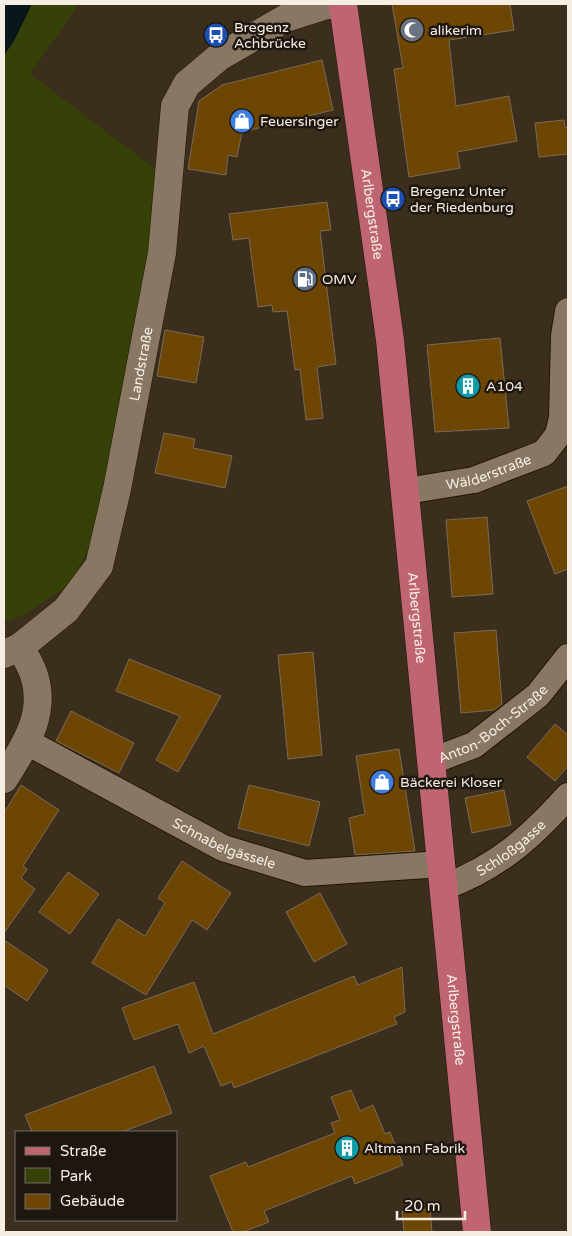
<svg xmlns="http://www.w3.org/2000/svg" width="572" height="1236" viewBox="0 0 572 1236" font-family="'Varela Round',sans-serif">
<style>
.green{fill:#354106}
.water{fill:#07171a}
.building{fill:#6d4603;stroke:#7a6a57}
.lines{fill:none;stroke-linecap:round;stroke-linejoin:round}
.minor-casing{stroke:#221605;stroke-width:28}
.tertiary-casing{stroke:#221605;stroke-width:29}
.primary-casing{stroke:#221605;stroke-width:29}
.minor{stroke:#877763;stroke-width:26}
.tertiary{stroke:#877763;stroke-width:28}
.primary{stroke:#bf6572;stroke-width:28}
.labels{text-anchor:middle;stroke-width:5;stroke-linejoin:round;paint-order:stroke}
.poi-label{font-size:14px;fill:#f6ede3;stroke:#1d170f;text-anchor:start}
.street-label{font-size:14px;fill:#f6ede3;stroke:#1d170f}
</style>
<rect width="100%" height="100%" fill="#3b2e1c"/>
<path class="green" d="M32 4H79L30 74 157 170 136 355 90 547 68 586 27 613 4 623V55L14 41Z"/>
<path class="water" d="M7 4H32L14 41 4 55V9Z"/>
<g class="building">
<path d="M392 4H510L514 30 449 40 456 106 509 96 517 141 457 152 460 168 409 177 394 69 403 68Z"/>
<path d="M322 60 333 110 242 132 237 157 228 155 226 175 188 169 199 101 222 85Z"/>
<path d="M564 120 565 127 568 128V154L539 157 535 123Z"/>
<path d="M327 202 331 230 320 231 336 364 317 367 323 418 306 420 300 369 295 370 287 311 273 312 272 305 258 307 249 238 233 240 229 214Z"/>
<path d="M165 330 204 337 196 383 157 376Z"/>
<path d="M500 338 509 428 435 432 427 345Z"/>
<path d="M164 433 195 439 193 448 232 456 225 488 155 473Z"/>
<path d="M568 486V569L555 574 527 501Z"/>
<path d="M487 517 493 594 452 597 446 520Z"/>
<path d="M496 630 502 704 494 710 461 713 454 633Z"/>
<path d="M313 652 322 755 288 759 278 655Z"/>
<path d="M129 659 221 696 178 772 156 760 180 716 116 691Z"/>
<path d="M71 711 134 743 119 773 56 741Z"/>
<path d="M555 724 568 735V766L555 781 527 757Z"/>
<path d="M399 749 415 851 355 855 349 818 365 814 356 756Z"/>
<path d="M21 785 59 810 23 866 27 869 21 878 35 889 4 933V813Z"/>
<path d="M249 785 320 802 309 846 238 828Z"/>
<path d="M504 790 511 825 472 833 465 798Z"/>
<path d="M182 861 231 893 207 930 192 920 146 995 92 963 118 919 145 936 165 903 158 898Z"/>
<path d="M68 872 99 894 70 934 39 912Z"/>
<path d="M320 893 347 944 314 962 286 912Z"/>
<path d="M4 940 48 970 27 1001 4 985Z"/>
<path d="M402 967 405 1012 394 1017 397 1024 234 1088 232 1082 221 1086 204 1046 189 1053 178 1024 134 1040 122 1008 194 982 213 1034 354 976 358 985Z"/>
<path d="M154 1066 172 1113 122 1132H32L25 1115Z"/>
<path d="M351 1090 360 1111 373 1105 385 1134 390 1132 403 1165 355 1184 352 1176 264 1211 269 1222 243 1232H233L210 1176 246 1162 248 1167 335 1133 331 1123 340 1120 331 1097Z"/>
<path d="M430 1209 432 1232H404L402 1211Z"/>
</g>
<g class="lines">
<defs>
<g id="minor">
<path id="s1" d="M406 491 474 480 544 453 558 435 562 418 564 336 568 311"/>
<path id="s2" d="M27 742 223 848 305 873 442 864"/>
<path id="s3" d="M432 761 474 745 538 695 568 657"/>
<path id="s4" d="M444 887C498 867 530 838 568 796"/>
</g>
<g id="tertiary">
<path id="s5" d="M4 654 20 647 66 610 99 566 117 489 162 253 175 106 187 84 219 57 286 18 327 5H343"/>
<path d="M4 779C24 747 47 715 34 675 31 665 25 656 20 647"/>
</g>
<g id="primary">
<path id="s6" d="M343 4 390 340 477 1232"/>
</g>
</defs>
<use href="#minor" class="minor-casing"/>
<use href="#tertiary" class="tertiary-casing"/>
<use href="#primary" class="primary-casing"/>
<use href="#minor" class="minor"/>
<use href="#tertiary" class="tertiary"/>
<use href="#primary" class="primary"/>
</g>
<defs>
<symbol id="mosque-disc" viewBox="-11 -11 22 22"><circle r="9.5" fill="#6b7280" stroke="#1d170f"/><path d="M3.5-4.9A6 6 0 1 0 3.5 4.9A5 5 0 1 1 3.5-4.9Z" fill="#fff"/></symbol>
<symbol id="bus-disc" viewBox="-11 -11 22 22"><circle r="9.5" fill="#1a4fb4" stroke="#1d170f"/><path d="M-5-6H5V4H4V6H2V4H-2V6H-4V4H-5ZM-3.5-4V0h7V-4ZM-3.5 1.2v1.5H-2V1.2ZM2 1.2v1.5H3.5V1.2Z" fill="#fff"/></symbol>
<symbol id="shop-disc" viewBox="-11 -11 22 22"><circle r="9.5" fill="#3f7fe0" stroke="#1d170f"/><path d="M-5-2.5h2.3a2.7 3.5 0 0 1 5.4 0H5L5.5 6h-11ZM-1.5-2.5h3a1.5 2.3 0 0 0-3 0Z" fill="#fff"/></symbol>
<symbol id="fuel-disc" viewBox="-11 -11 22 22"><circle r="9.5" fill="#5c6f8a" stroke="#1d170f"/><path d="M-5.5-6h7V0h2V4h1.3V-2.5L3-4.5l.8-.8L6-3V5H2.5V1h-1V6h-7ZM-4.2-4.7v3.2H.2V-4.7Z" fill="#fff"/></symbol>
<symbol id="building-disc" viewBox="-11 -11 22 22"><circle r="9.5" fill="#0f9aa8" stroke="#1d170f"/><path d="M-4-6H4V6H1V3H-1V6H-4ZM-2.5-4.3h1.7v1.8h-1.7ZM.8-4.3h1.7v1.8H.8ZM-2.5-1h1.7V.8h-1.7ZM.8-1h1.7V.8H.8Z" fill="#fff"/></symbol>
</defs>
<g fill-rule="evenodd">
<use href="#mosque-disc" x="398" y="16" width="28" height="28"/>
<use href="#bus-disc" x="202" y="21" width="28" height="28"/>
<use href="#shop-disc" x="228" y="107" width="28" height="28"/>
<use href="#bus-disc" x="379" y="185" width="28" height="28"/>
<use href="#fuel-disc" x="291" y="265" width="28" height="28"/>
<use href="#building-disc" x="454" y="372" width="28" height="28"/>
<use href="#shop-disc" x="368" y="768" width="28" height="28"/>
<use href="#building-disc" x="333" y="1134" width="28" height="28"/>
</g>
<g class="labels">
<g class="poi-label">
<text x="234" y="32">Bregenz<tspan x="234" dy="16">Achbrücke</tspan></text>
<text x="430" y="35">alikerim</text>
<text x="260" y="126">Feuersinger</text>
<text x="410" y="196">Bregenz Unter<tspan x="410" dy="16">der Riedenburg</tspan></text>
<text x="322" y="284">OMV</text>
<text x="486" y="391">A104</text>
<text x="400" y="787">Bäckerei Kloser</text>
<text x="364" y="1153">Altmann Fabrik</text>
</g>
<g class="street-label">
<text dy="5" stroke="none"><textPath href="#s6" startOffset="212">Arlbergstraße</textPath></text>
<text dy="5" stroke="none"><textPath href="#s5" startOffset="338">Landstraße</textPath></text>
<text dy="5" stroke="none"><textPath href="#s1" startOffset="85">Wälderstraße</textPath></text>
<text dy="5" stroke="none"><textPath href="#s6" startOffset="618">Arlbergstraße</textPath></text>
<text dy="5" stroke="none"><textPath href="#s3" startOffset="72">Anton-Boch-Straße</textPath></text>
<text dy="5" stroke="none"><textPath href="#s2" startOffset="222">Schnabelgässele</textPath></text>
<text dy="5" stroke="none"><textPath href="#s4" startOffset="78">Schloßgasse</textPath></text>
<text dy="5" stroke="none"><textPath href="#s6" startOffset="1022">Arlbergstraße</textPath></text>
</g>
</g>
<rect width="572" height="1236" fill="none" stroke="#f6ede3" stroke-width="10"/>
<rect x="15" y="1131" width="162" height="90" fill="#1d170f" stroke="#746d64"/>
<rect x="25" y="1147" width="25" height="8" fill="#bf6572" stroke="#746d64"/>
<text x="60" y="1156" font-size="15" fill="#f6ede3">Straße</text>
<rect x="25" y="1168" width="25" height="15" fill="#354106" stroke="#746d64"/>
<text x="60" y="1181" font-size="15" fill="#f6ede3">Park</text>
<rect x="25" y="1194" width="25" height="15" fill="#6d4603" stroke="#746d64"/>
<text x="60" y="1206" font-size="15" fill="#f6ede3">Gebäude</text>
<path d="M397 1211v8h68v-8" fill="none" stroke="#f6ede3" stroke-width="2.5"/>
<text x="404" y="1211" font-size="15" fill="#f6ede3" stroke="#1d170f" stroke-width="4" paint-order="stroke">20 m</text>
</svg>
